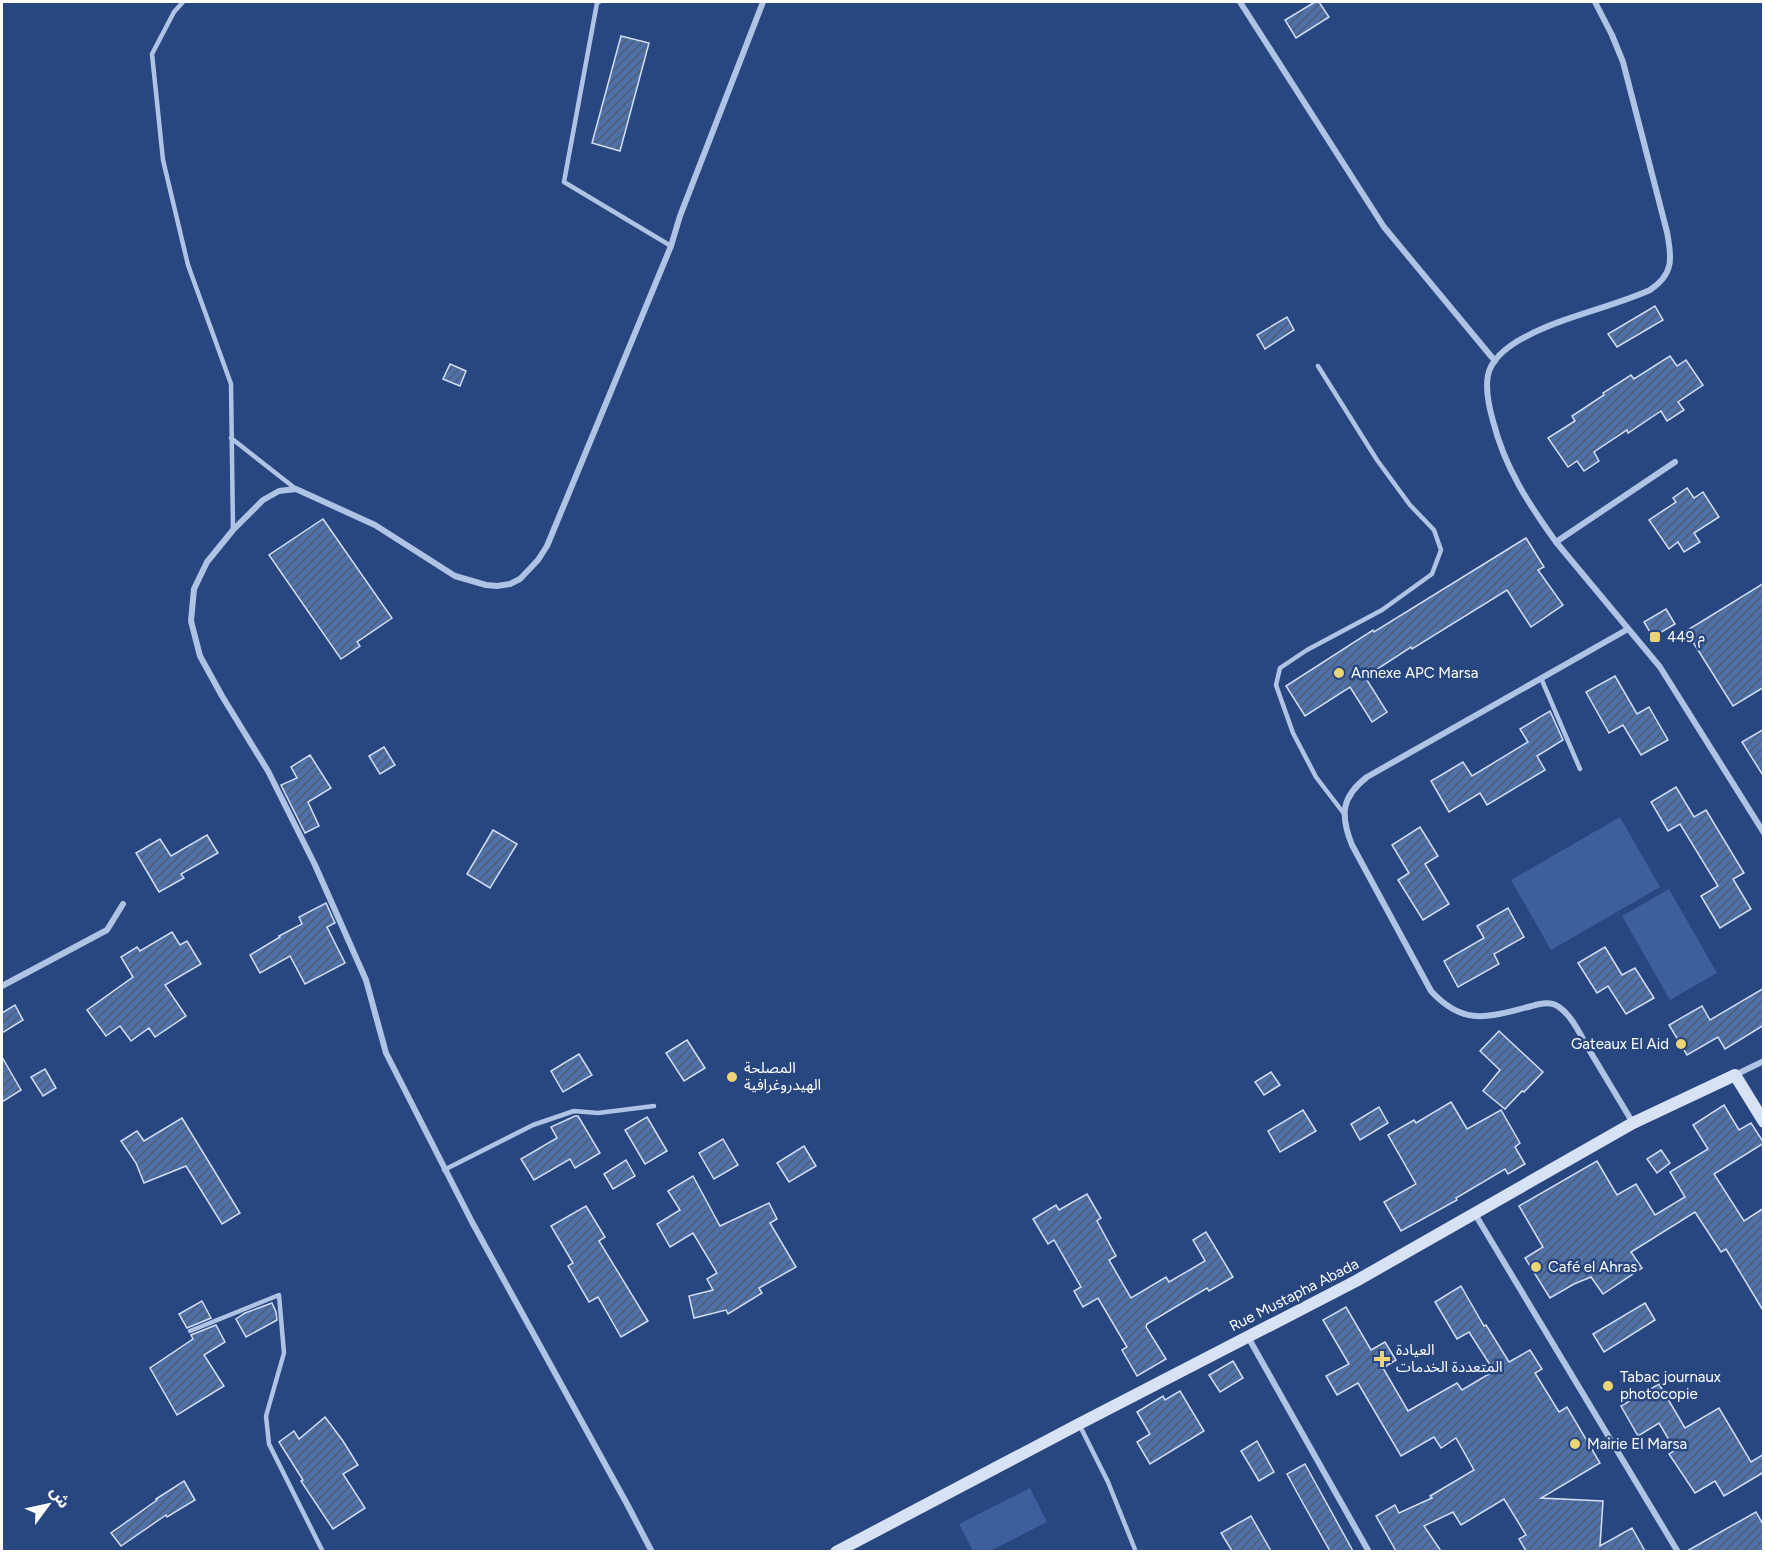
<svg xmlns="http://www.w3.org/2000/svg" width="1765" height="1553" viewBox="0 0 1765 1553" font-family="Figtree,'Noto Sans Arabic',sans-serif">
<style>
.grass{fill:#3d5f9d}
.building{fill:url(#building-hatch);stroke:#d2def5;stroke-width:1.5}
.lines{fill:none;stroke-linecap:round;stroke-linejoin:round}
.lane{stroke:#afc3e5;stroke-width:4.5}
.street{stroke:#afc3e5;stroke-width:6}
.secondary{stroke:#d8e2f5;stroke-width:12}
.poi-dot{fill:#edd575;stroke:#28467f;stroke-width:2}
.labels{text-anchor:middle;stroke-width:5;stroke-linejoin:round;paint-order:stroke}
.poi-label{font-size:15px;fill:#fff;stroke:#28467f;text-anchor:start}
.street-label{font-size:15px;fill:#fff;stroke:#28467f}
</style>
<defs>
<pattern id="building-hatch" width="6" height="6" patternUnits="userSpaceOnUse" patternTransform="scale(1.5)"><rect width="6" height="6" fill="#5070a8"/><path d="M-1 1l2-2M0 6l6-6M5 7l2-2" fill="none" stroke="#4e5c75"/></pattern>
</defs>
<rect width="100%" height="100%" fill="#28467f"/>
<g class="grass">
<path d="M1620 817 1660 887 1551 950 1511 880Z"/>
<path d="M1669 889 1717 973 1670 1000 1622 916Z"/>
<path d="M1030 1488 1047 1522 990 1551H973L959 1524Z"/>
</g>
<g class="building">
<path d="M1315 2H1319L1329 17 1296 38 1285 20Z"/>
<path d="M621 36 649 43 620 151 592 143Z"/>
<path d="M1655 306 1663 320 1617 347 1608 334Z"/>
<path d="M1287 317 1294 330 1265 349 1257 335Z"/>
<path d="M1670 356 1677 366 1686 360 1703 385 1678 402 1684 410 1667 421 1661 411 1628 433 1627 430 1594 452 1599 461 1584 471 1577 461 1568 467 1548 438 1575 421 1572 416 1604 395 1603 393 1631 375 1634 379Z"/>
<path d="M450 364 466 371 460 386 443 379Z"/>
<path d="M1687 488 1694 498 1703 492 1719 517 1694 533 1700 542 1684 552 1678 542 1669 549 1649 520 1676 502 1673 498Z"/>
<path d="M323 519 392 618 357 642 360 646 341 659 269 555Z"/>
<path d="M1526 538 1544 567 1538 570 1563 605 1531 627 1507 590 1412 649 1411 647 1365 677 1387 712 1372 722 1350 687 1305 716 1286 686 1373 630 1374 632Z"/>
<path d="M1764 583V687L1733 706 1686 631Z"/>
<path d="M1666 609 1675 624 1653 637 1644 622Z"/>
<path d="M1615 676 1637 714 1649 707 1668 740 1641 755 1623 725 1609 733 1586 692Z"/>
<path d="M1550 711 1563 740 1537 756 1545 770 1487 805 1480 793 1449 812 1431 781 1463 762 1472 776 1528 742 1520 729Z"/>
<path d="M1764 729V777L1742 742Z"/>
<path d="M384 747 395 765 380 774 369 756Z"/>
<path d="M310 755 331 788 308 802 319 826 305 833 281 785 297 778 291 767Z"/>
<path d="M1676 787 1694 817 1706 810 1744 873 1733 879 1751 909 1720 928 1701 896 1718 886 1680 824 1668 831 1651 802Z"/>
<path d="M1420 827 1438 856 1425 864 1449 904 1423 920 1398 880 1409 873 1392 845Z"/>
<path d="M493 830 517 844 490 888 467 874Z"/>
<path d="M207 835 218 853 181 874 184 878 159 892 136 853 160 839 171 856Z"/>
<path d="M326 903 335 923 327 927 345 963 305 984 290 956 260 973 250 955 280 937 279 936 302 924 299 917Z"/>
<path d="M1508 908 1524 937 1494 954 1499 964 1458 987 1444 961 1484 938 1477 926Z"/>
<path d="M172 932 180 945 187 941 201 964 165 985 186 1016 155 1037 149 1028 131 1041 120 1026 106 1036 87 1010 133 977 121 957 137 947 140 951Z"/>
<path d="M1605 947 1622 975 1635 968 1654 998 1626 1014 1608 986 1597 993 1578 963Z"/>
<path d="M1764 988V1025L1725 1049 1718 1037 1687 1055 1669 1025 1702 1006 1710 1020Z"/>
<path d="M15 1005 23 1020 2 1033V1013Z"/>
<path d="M1499 1031 1543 1072 1524 1092 1522 1091 1505 1109 1483 1091 1500 1070 1480 1051Z"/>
<path d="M687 1040 705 1068 684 1081 666 1053Z"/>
<path d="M579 1054 592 1075 563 1092 551 1071Z"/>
<path d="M2 1057 21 1090 2 1102Z"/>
<path d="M45 1069 56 1088 43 1096 31 1077Z"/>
<path d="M1271 1072 1280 1085 1264 1095 1255 1082Z"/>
<path d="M1451 1102 1467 1129 1501 1110 1520 1143 1515 1147 1525 1164 1508 1174 1505 1169 1456 1198 1457 1200 1401 1231 1384 1202 1416 1184 1388 1135 1414 1120 1416 1123Z"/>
<path d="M1724 1105 1739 1130 1751 1123 1764 1143 1714 1174 1744 1221 1764 1208V1312L1726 1249 1721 1252 1695 1212 1631 1252 1642 1268 1603 1294 1591 1277 1574 1284 1550 1298 1525 1258 1543 1247 1519 1206 1597 1161 1617 1195 1636 1184 1655 1215 1685 1197 1670 1172 1708 1149 1693 1125Z"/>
<path d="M1379 1107 1388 1123 1360 1140 1351 1124Z"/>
<path d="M1303 1110 1316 1131 1280 1152 1268 1131Z"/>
<path d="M575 1116H578L600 1153 575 1168 570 1159 534 1180 521 1159 557 1138 551 1127Z"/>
<path d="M647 1117 667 1151 645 1164 625 1130Z"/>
<path d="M182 1118 240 1213 222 1224 186 1166 144 1183 136 1163 121 1141 137 1131 144 1141Z"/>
<path d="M723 1139 738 1165 714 1179 699 1153Z"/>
<path d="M804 1146 816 1166 789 1182 777 1163Z"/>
<path d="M1661 1150 1670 1163 1657 1173 1647 1159Z"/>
<path d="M626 1160 635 1176 613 1189 604 1174Z"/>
<path d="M693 1176 720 1226 769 1203 777 1219 770 1223 796 1267 759 1288 762 1293 728 1314 726 1310 694 1318 689 1296 713 1290 707 1279 717 1273 693 1233 670 1247 657 1224 680 1210 668 1191Z"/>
<path d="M1087 1194 1101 1218 1097 1221 1116 1256 1109 1260 1131 1298 1166 1277 1169 1282 1205 1261 1193 1240 1206 1232 1233 1277 1209 1291 1207 1288 1147 1324 1146 1327 1166 1359 1137 1376 1122 1350 1127 1347 1098 1298 1083 1307 1074 1291 1081 1287 1054 1240 1048 1244 1033 1219 1056 1205 1059 1210Z"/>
<path d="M586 1206 605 1237 599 1241 648 1321 621 1337 598 1297 589 1302 568 1266 573 1263 551 1226Z"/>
<path d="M1461 1286 1484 1326 1486 1325 1509 1362 1530 1350 1542 1369 1535 1373 1559 1412 1567 1407 1600 1463 1541 1498 1603 1501 1600 1546 1632 1528 1645 1551H1526L1519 1539 1526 1535 1504 1499 1461 1525 1453 1512 1424 1526 1441 1551H1396L1376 1516 1395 1505 1399 1513 1432 1498 1430 1496 1474 1470 1456 1438 1441 1448 1434 1437 1401 1456 1358 1383 1337 1395 1326 1376 1349 1364 1323 1320 1346 1307 1371 1350 1385 1342 1396 1360 1383 1368 1408 1411 1457 1383 1462 1390 1494 1371 1469 1332 1457 1339 1435 1302Z"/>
<path d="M202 1301 211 1318 187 1328 179 1314Z"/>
<path d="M272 1303 276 1312 277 1320 246 1337 236 1319 245 1313Z"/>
<path d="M1645 1303 1655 1320 1604 1352 1593 1334Z"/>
<path d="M216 1325 225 1342 204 1355 224 1386 177 1415 150 1368 193 1339 191 1335Z"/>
<path d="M1233 1361 1243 1378 1220 1392 1209 1375Z"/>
<path d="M1659 1384 1685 1428 1719 1408 1751 1462 1764 1454V1472L1724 1496 1715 1481 1695 1493 1669 1454 1675 1450 1659 1423 1638 1436 1621 1406Z"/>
<path d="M1180 1391 1204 1431 1150 1464 1137 1442 1150 1434 1137 1412 1163 1396 1165 1400Z"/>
<path d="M325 1417 343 1441 358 1465 343 1474 365 1508 333 1529 301 1481 303 1480 279 1442 294 1431 299 1439Z"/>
<path d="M1257 1441 1274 1472 1259 1481 1241 1451Z"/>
<path d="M1305 1464 1353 1551H1330L1300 1498 1287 1474Z"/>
<path d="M184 1481 195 1500 167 1517 166 1515 121 1546 111 1533 157 1500 156 1499Z"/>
<path d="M1756 1512 1764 1526V1551H1687Z"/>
<path d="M1251 1516 1271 1551H1232L1221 1533Z"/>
</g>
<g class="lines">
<g class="lane">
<path d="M183 2 174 12 152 54 163 160 188 265 231 384 233 530"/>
<path d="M599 2 597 3 564 182 671 246"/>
<path d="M1318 366 1377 460 1410 505 1434 530 1441 550 1432 574 1382 610 1307 650 1280 668 1276 685 1293 733 1316 777 1345 815"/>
<path d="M231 438 296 489"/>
<path d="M1541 678 1580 769"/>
<path d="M444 1170 533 1125 574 1111 598 1113 654 1106"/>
<path d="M190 1331 279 1295 284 1353 266 1416 269 1444 323 1552"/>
<path d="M1080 1426 1108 1482 1136 1552"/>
</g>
<g class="street">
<path d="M1240 2 1384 227 1495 361"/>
<path d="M1675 462 1556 542 1660 667 1764 833"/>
<path d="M1556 542C1528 503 1505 468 1493 421 1489 407 1485 390 1488 375 1492 357 1510 345 1525 337 1564 316 1610 308 1650 290 1674 274 1672 258 1667 232L1623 62 1612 35 1595 2"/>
<path d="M1628 629 1367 777C1341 797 1340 815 1352 845L1431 991C1465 1028 1490 1016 1532 1006 1541 1003 1551 1001 1559 1007 1572 1016 1580 1034 1588 1048 1603 1073 1618 1098 1633 1123"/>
<path d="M2 986 107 930 123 904"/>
<path d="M1735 1075 1764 1061"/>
<path d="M1475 1214 1678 1552"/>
<path d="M1248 1337 1369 1552"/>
<path d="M652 1552 627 1504 472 1222 386 1053 366 980 315 865 268 771 222 696 200 656 191 621 194 589 207 562 233 530 263 500 279 491 296 489 375 525 455 576 486 585 497 586 510 584 520 579 538 560 547 546 671 246 680 216 763 2"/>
</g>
<path class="secondary" d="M836 1552 1079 1424 1356 1281 1633 1123 1735 1075 1764 1122"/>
</g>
<g class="poi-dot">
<rect x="1649" y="631" width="12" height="12" rx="3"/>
<circle cx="1339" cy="673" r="6"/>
<circle cx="1681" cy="1044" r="6"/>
<circle cx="732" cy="1077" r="6"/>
<circle cx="1536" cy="1267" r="6"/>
<path d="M1379 1350h6v6h6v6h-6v6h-6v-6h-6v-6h6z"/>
<circle cx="1608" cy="1386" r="6"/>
<circle cx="1575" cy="1444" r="6"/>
</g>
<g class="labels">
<g class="poi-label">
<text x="1667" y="642">م 449</text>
<text x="1351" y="678">Annexe APC Marsa</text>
<text x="1669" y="1049" text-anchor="end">Gateaux El Aid</text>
<text x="744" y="1073">المصلحة<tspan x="744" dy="17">الهيدروغرافية</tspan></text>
<text x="1548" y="1272">Café el Ahras</text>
<text x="1396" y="1355">العيادة<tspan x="1396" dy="17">المتعددة الخدمات</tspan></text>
<text x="1620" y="1382">Tabac journaux<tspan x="1620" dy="17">photocopie</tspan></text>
<text x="1587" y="1449">Mairie El Marsa</text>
</g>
<g class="street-label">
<text transform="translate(1294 1295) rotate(-27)" y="5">Rue Mustapha Abada</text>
</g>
</g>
<rect width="1765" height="1553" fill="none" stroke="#ffffff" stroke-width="6"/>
<g transform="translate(48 1505) rotate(57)" stroke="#28467f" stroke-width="4.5" paint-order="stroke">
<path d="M0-4.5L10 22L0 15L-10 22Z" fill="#ffffff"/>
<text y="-9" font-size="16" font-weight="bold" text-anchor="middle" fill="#ffffff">ش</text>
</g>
</svg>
